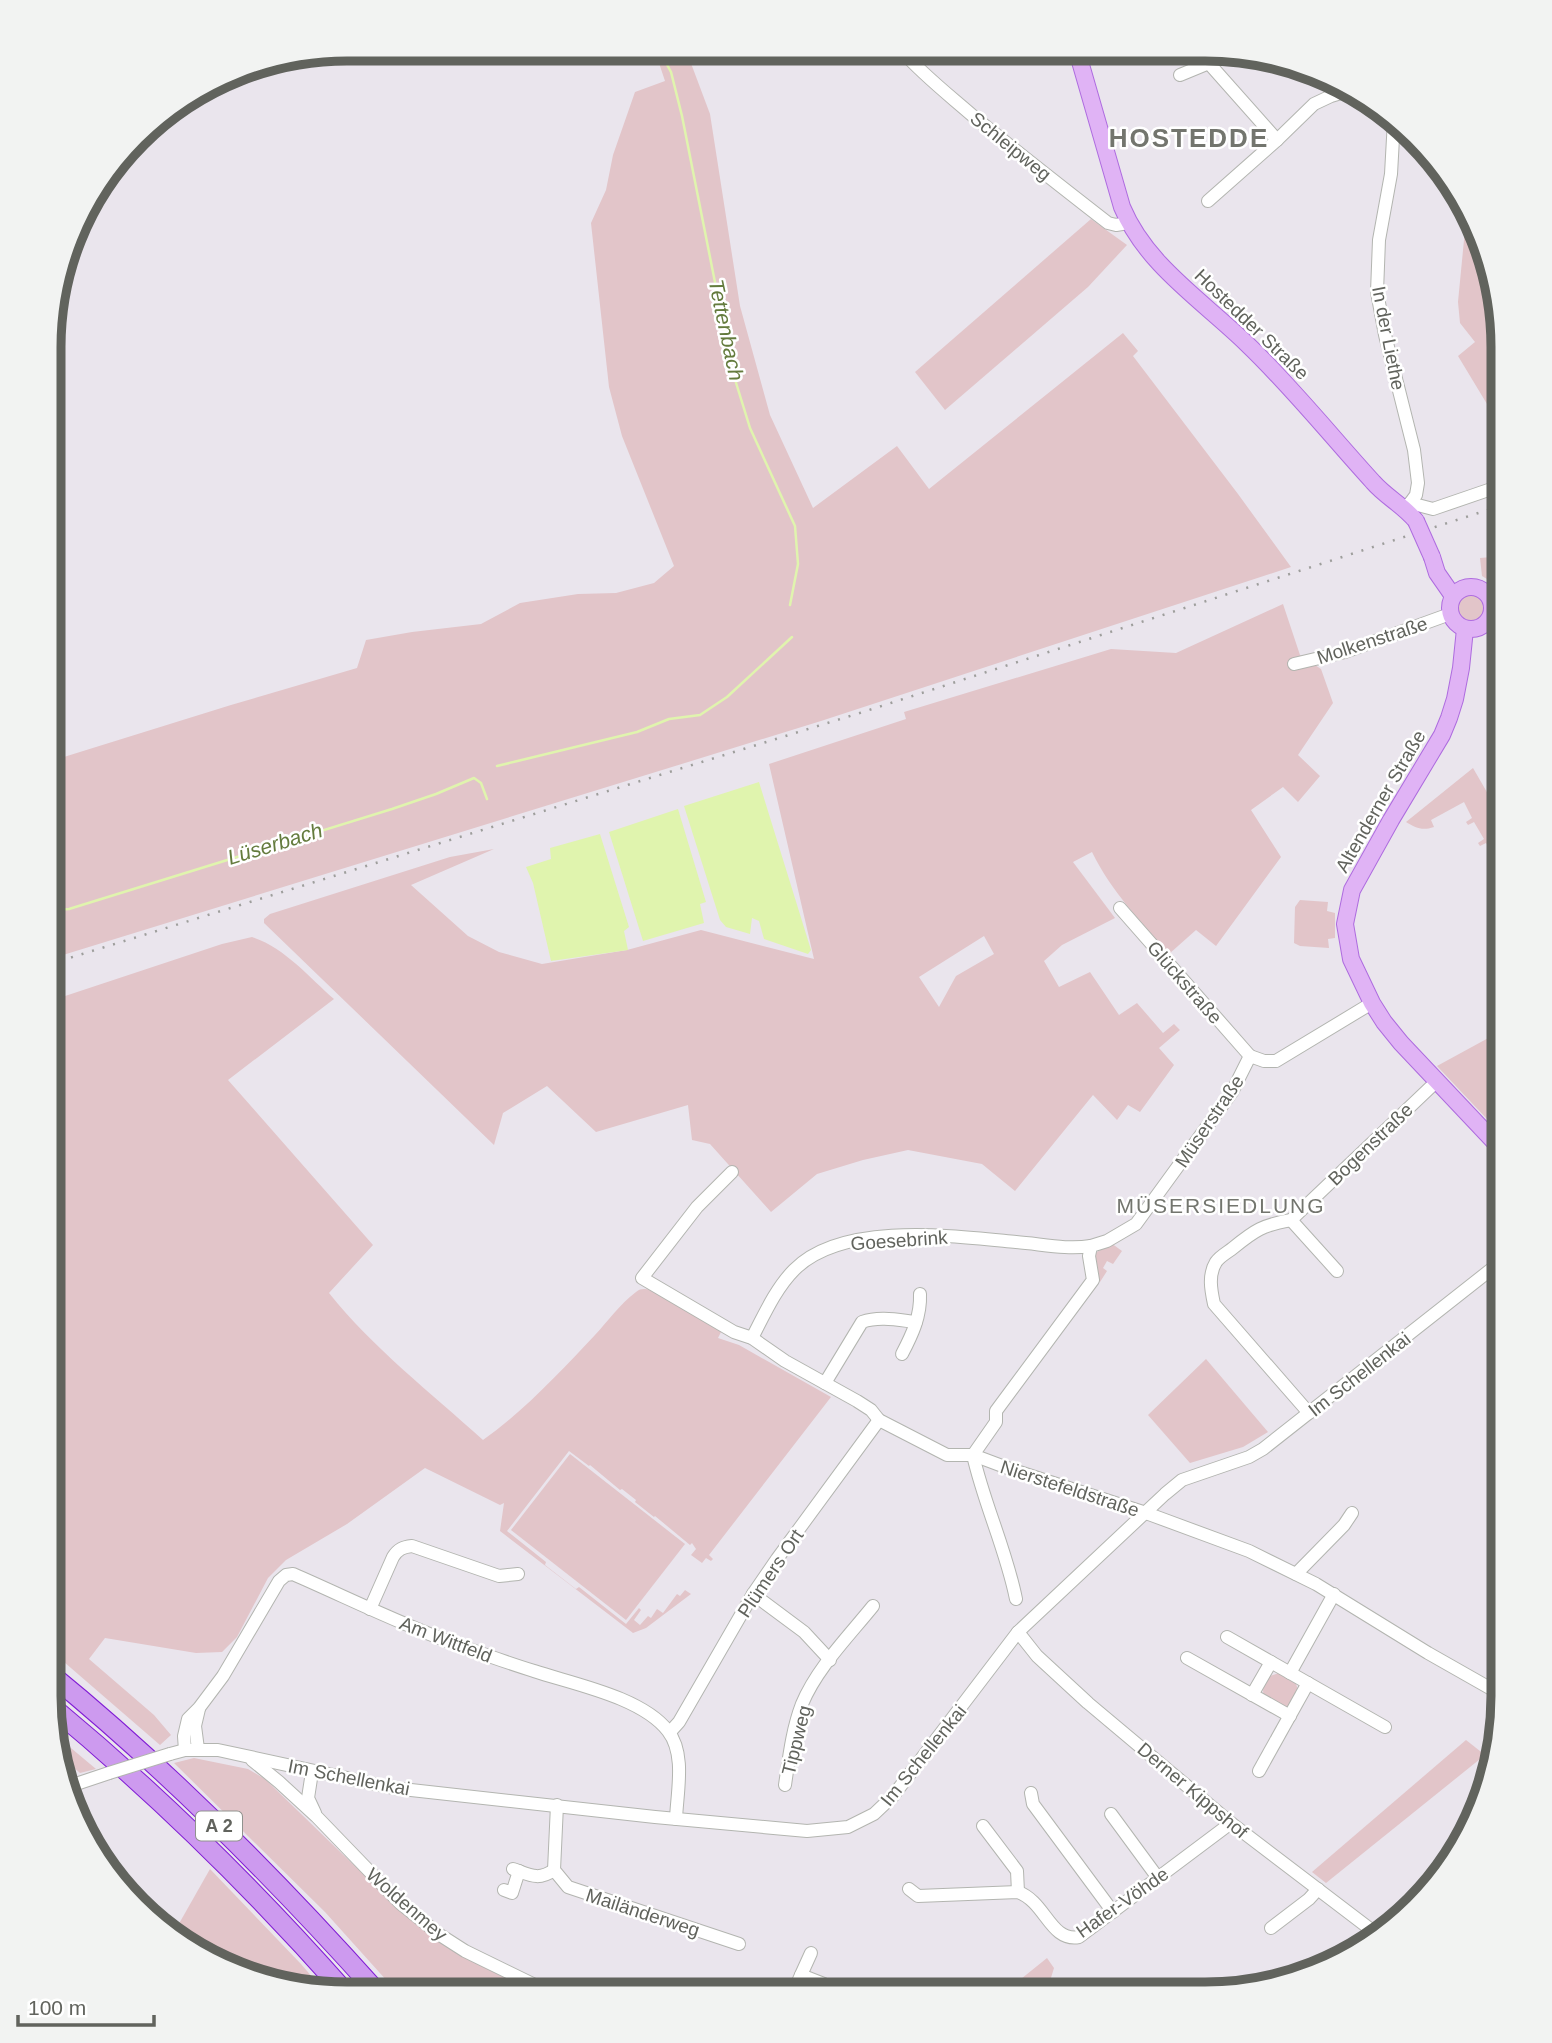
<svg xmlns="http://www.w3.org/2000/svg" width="1552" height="2043" viewBox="0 0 1552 2043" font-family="Arial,sans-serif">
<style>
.green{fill:#e2c5c9;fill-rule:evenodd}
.water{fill:#e0f4ae}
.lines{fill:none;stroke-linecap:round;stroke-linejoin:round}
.stream{stroke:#e0f4ae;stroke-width:2.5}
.minor-casing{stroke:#b3b5b0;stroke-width:14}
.major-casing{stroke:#ae6cdf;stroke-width:18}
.highway-casing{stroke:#811dd5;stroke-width:21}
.minor{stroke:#fff;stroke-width:12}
.major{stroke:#e0b3f5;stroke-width:16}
.highway{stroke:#cd9aef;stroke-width:19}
.rail{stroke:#9e9e9c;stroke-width:2.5;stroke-dasharray:2 9;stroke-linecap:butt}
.minor-bridge-casing{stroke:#b3b5b0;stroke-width:14;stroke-linecap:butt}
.major-bridge-casing{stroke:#ae6cdf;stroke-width:18;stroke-linecap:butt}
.minor-bridge{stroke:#fff;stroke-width:12}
.major-bridge{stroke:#e0b3f5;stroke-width:16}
.labels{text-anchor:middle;stroke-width:5;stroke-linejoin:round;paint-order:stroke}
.shield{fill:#fff;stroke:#90928e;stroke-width:2}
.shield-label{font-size:18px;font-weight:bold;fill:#61635d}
.street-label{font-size:19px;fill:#61635d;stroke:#fff}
.water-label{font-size:21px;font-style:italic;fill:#647b3d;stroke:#fff}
.neighbourhood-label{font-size:21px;letter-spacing:2px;fill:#73756e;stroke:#fff}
.district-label{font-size:26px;font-weight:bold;letter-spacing:2px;fill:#73756e;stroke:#fff}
.rim{fill:none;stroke:#61635d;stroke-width:9}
</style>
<rect width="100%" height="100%" fill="#eae5ed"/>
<g class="green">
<path d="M652 50H686L710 114 740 306 770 415 813 508 897 446 929 489 1123 333 1138 351 1133 356 1238 494 1291 567 821 721 50 959 51 761 231 705 357 668 366 640 412 632 481 624 520 603 578 594 616 593 654 583 674 566 622 436 609 387 591 223 606 190 613 155 635 92 665 81 659 63Z"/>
<path d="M1467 209 1472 215 1503 347V414L1487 404 1458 356 1475 342 1460 323 1458 302Z"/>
<path d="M1091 219 1127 245 1088 287 945 410 915 372Z"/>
<path d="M1503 556V585H1497L1482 576 1480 558Z"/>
<circle cx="1471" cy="609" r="14"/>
<path d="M1283 604 1300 655 1321 669 1333 703 1298 755 1320 776 1298 802 1283 787 1251 810 1281 857 1216 946 1196 930 1169 954C1141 922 1111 891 1092 852L1073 862 1115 918 1062 945 1044 961 1059 987 1090 972 1119 1015 1137 1003 1163 1033 1174 1024 1180 1030 1159 1048 1174 1065 1140 1112 1128 1105 1117 1120 1093 1095 1015 1191 982 1164 908 1150 863 1160 817 1174 771 1212 710 1144 692 1140 688 1105 596 1132 547 1086 503 1113 494 1145 264 923V919L270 914 450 857 494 849 411 885 468 936 499 952 542 964 627 950 701 930 814 959 769 764 906 719 904 712 1111 649 1176 653ZM984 936 994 954 956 976 939 1007 919 977Z"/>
<path d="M1473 768 1503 820V874L1501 870 1494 873 1493 870 1499 866 1486 843 1480 846 1478 843 1484 839 1474 822 1468 825 1466 822 1472 818 1464 802 1431 820 1434 827C1422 831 1416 828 1406 822Z"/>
<path d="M1300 900 1328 902 1327 911 1335 913V938L1328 939 1329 948 1300 946 1294 943 1295 907Z"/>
<path d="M252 937C284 947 309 977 334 999L228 1080 373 1245 329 1293C373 1348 430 1392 483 1440 522 1413 562 1370 595 1335 608 1321 620 1304 636 1292 641 1288 645 1289 651 1290L722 1330 718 1338 739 1345 831 1397 709 1555 713 1559 711 1561 706 1558 702 1563 691 1555 696 1549 692 1543 690 1545 655 1516 654 1517 635 1502 636 1500 622 1489 620 1490 590 1465 589 1466 569 1451 507 1531 546 1562 545 1565 576 1589 579 1587 626 1624 639 1608 641 1610 634 1620 640 1625 648 1616 651 1618 657 1609 663 1613 677 1594 680 1596 685 1590 691 1594 646 1628 633 1633 500 1531 504 1503 500 1505 425 1468 347 1524 286 1560 268 1578 237 1637 222 1652 196 1653 105 1638 89 1659 154 1715 171 1735 160 1745 49 1649 50 1001 222 944Z"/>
<path d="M1503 1030V1136L1437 1066Z"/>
<path d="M1111 1243 1122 1251 1113 1264 1107 1261 1103 1268 1107 1271 1100 1282 1096 1278 1094 1254Z"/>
<path d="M1206 1359 1268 1432 1243 1447 1190 1463 1148 1415Z"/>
<path d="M570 1454 685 1544 626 1620 511 1530Z"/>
<path d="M1279 1673 1295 1682 1298 1689 1288 1707 1285 1708 1264 1696C1261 1688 1266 1683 1270 1676Z"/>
<path d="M59 1738 96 1769 80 1773 64 1759Z"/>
<path d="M1466 1740 1485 1755 1326 1883 1312 1872Z"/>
<path d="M194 1758 248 1769 265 1779 395 1905 549 1992H397L325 1912 174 1763Z"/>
<path d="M210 1869 301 1964 325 1992 309 1991 181 1944 172 1936Z"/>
<path d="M1047 1958 1054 1968 1046 1994 960 1993 1005 1992Z"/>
</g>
<g class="water">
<path d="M759 782 811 950 808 954 764 939 759 921 752 918 750 934 726 927 720 920 684 806Z"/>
<path d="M678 809 706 902 700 904 704 923 643 941 609 832Z"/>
<path d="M600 834 629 927 624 931 628 950 551 961 533 883 526 867 551 859 550 848Z"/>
</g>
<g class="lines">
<g class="stream">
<path d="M659 50 671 72 682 116 733 373 750 428 795 526 798 564 790 605"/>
<path d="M497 766 637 732 669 719 700 715 727 697 792 637"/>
<path d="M50 912 55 910 69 909 392 809 436 794 474 778 481 783 487 799"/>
</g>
<defs>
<g id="minor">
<path d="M902 51C923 75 949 95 973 116 1018 153 1063 188 1108 223L1116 225 1128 223"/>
<path d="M1198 51 1277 140"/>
<path d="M1180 75 1209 63"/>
<path d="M1394 120 1391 174 1379 240 1377 292 1385 335 1414 450 1418 483 1416 495 1405 510"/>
<path d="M1208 201 1277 140 1314 104 1331 96 1351 90"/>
<path d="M1410 503 1433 509 1503 485"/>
<path d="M1486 624 1503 637"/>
<path d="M1294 664 1345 652 1450 614"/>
<path d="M1120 908 1250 1056"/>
<path d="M1250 1056 1264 1061H1276L1372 1003"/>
<path d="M732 1172 697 1207 642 1278 734 1332 752 1338 785 1361 857 1401 871 1410 879 1420 947 1455H973L1013 1470 1146 1513 1249 1551 1316 1584 1428 1653 1502 1695"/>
<path d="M1291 1220 1337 1271"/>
<path d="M752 1338C764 1315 776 1288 794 1270 842 1221 954 1236 1016 1242 1042 1244 1066 1250 1091 1246"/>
<path d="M902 1354C912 1335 921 1316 920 1294"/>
<path d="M825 1383 862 1322C879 1316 898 1320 916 1322"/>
<path d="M1309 1413 1214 1304C1211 1290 1208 1275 1216 1262 1220 1256 1228 1252 1233 1248 1255 1230 1263 1225 1291 1220L1437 1081"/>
<path d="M973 1455 996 1422V1411L1093 1280 1089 1256 1091 1246 1107 1241 1136 1224 1232 1092 1250 1056"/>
<path d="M973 1455C984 1504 1006 1549 1016 1599"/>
<path d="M1296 1574 1344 1525 1352 1513"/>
<path d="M753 1594 804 1632 830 1660"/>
<path d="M370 1609 393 1557C398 1549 403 1547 412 1546L499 1576 518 1574"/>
<path d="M1018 1632 1037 1656 1088 1703 1231 1823 1378 1935"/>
<path d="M1227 1637 1385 1727"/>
<path d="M1187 1658 1290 1716"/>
<path d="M1290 1673 1334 1594"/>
<path d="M1252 1695 1271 1662"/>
<path d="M670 1732 679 1722 753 1594 777 1559 879 1420"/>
<path d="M198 1749 195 1726 199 1709"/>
<path d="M185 1750 184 1736 188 1719 199 1708 223 1676 279 1581 286 1575 293 1574C348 1598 402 1625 458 1645 483 1654 508 1663 534 1671 573 1684 642 1697 668 1731 686 1754 677 1792 676 1819"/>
<path d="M170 1754 185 1750H218L393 1788 655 1817 807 1831 848 1827 874 1814 893 1796 1018 1632 1165 1494 1182 1480 1249 1457 1263 1449 1503 1260"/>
<path d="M252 1760 279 1782 316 1816 400 1903 440 1935 465 1951 549 1992"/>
<path d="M1259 1771 1308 1683"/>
<path d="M312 1772 308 1798 315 1813"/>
<path d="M785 1785C789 1758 792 1730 802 1704 817 1668 848 1637 873 1606"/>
<path d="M70 1786 109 1773"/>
<path d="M1031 1793 1033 1804 1113 1912"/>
<path d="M557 1805 554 1870 568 1887 739 1944"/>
<path d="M1111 1814 1158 1878"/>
<path d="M983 1826 1017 1871 1018 1892"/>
<path d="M513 1869C530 1875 538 1881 554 1870"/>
<path d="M909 1889 918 1896 1018 1892C1046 1902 1050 1942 1079 1937L1231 1823"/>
<path d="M504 1890 512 1893 519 1871"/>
<path d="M1271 1928 1309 1899 1318 1889"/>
<path d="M811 1953 801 1975 824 1984"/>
<path d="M793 1993 801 1975"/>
</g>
<g id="major">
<path d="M1077 51 1122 207C1146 265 1203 301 1247 344 1292 387 1331 436 1373 482 1386 497 1404 506 1416 521"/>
<path d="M1432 557 1437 573 1453 596"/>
<circle cx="1471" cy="608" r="21"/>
<path d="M1465 629 1461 668 1455 699 1449 718 1442 735 1391 820 1352 890 1345 924 1351 959 1372 1003 1384 1022 1401 1043 1503 1151"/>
</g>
<g id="highway">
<path d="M49 1673C168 1770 275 1878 377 1992"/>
<path d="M51 1706C156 1793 254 1889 345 1992"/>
</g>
</defs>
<use href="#minor" class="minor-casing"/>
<use href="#major" class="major-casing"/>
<use href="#highway" class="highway-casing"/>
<use href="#minor" class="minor"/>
<use href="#major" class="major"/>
<use href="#highway" class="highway"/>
<path class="rail" d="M50 964 863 712 1503 505"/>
<defs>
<path id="minor-bridge" d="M109 1773 170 1754"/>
<path id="major-bridge" d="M1416 521 1432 557"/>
</defs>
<use href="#minor-bridge" class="minor-bridge-casing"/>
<use href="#major-bridge" class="major-bridge-casing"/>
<use href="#minor-bridge" class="minor-bridge"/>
<use href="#major-bridge" class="major-bridge"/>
</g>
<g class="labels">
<rect class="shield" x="196" y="1811.5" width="46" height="29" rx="5"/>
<g class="shield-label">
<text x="219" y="1832">A 2</text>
</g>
<g class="street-label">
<text transform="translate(1011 146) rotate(39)" y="7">Schleipweg</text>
<text transform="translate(1252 324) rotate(44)" y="7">Hostedder Straße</text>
<text transform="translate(1389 338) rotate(79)" y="7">In der Liethe</text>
<text transform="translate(1372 640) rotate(-18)" y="7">Molkenstraße</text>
<text transform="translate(1380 801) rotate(-60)" y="7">Altenderner Straße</text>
<text transform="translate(1185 982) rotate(49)" y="7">Glückstraße</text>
<text transform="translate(1209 1121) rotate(-56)" y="7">Müserstraße</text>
<text transform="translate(1370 1144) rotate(-44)" y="7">Bogenstraße</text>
<text transform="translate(899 1240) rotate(-4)" y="7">Goesebrink</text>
<text transform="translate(1359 1374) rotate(-38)" y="7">Im Schellenkai</text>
<text transform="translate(1070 1488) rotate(18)" y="7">Nierstefeldstraße</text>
<text transform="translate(770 1573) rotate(-56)" y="7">Plümers Ort</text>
<text transform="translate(446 1639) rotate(21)" y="7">Am Wittfeld</text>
<text transform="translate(796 1740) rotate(-76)" y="7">Tippweg</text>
<text transform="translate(923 1755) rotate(-51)" y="7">Im Schellenkai</text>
<text transform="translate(349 1777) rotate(11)" y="7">Im Schellenkai</text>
<text transform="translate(1193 1790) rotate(40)" y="7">Derner Kippshof</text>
<text transform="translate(1122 1902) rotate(-35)" y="7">Hafer-Vöhde</text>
<text transform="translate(407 1904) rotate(41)" y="7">Woldenmey</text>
<text transform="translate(643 1912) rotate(18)" y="7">Mailänderweg</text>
</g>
<g class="water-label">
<text transform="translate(726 330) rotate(78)" y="7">Tettenbach</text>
<text transform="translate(275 844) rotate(-17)" y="7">Lüserbach</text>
</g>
<g class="neighbourhood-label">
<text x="1221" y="1213">MÜSERSIEDLUNG</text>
</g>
<g class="district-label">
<text x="1189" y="147">HOSTEDDE</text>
</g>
</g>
<path d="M0 0H1552V2043H0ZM347 61H1205A286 286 0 0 1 1491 347V1696A286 286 0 0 1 1205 1982H347A286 286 0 0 1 61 1696V347A286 286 0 0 1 347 61Z" fill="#f2f3f2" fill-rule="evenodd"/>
<path class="rim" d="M347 61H1205A286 286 0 0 1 1491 347V1696A286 286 0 0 1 1205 1982H347A286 286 0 0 1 61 1696V347A286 286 0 0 1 347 61Z"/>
<path d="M18 2015v10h136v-10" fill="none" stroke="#61635d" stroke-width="3.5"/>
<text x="28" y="2015" font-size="21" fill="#61635d" stroke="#ffffff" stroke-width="5" paint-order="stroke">100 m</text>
</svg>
